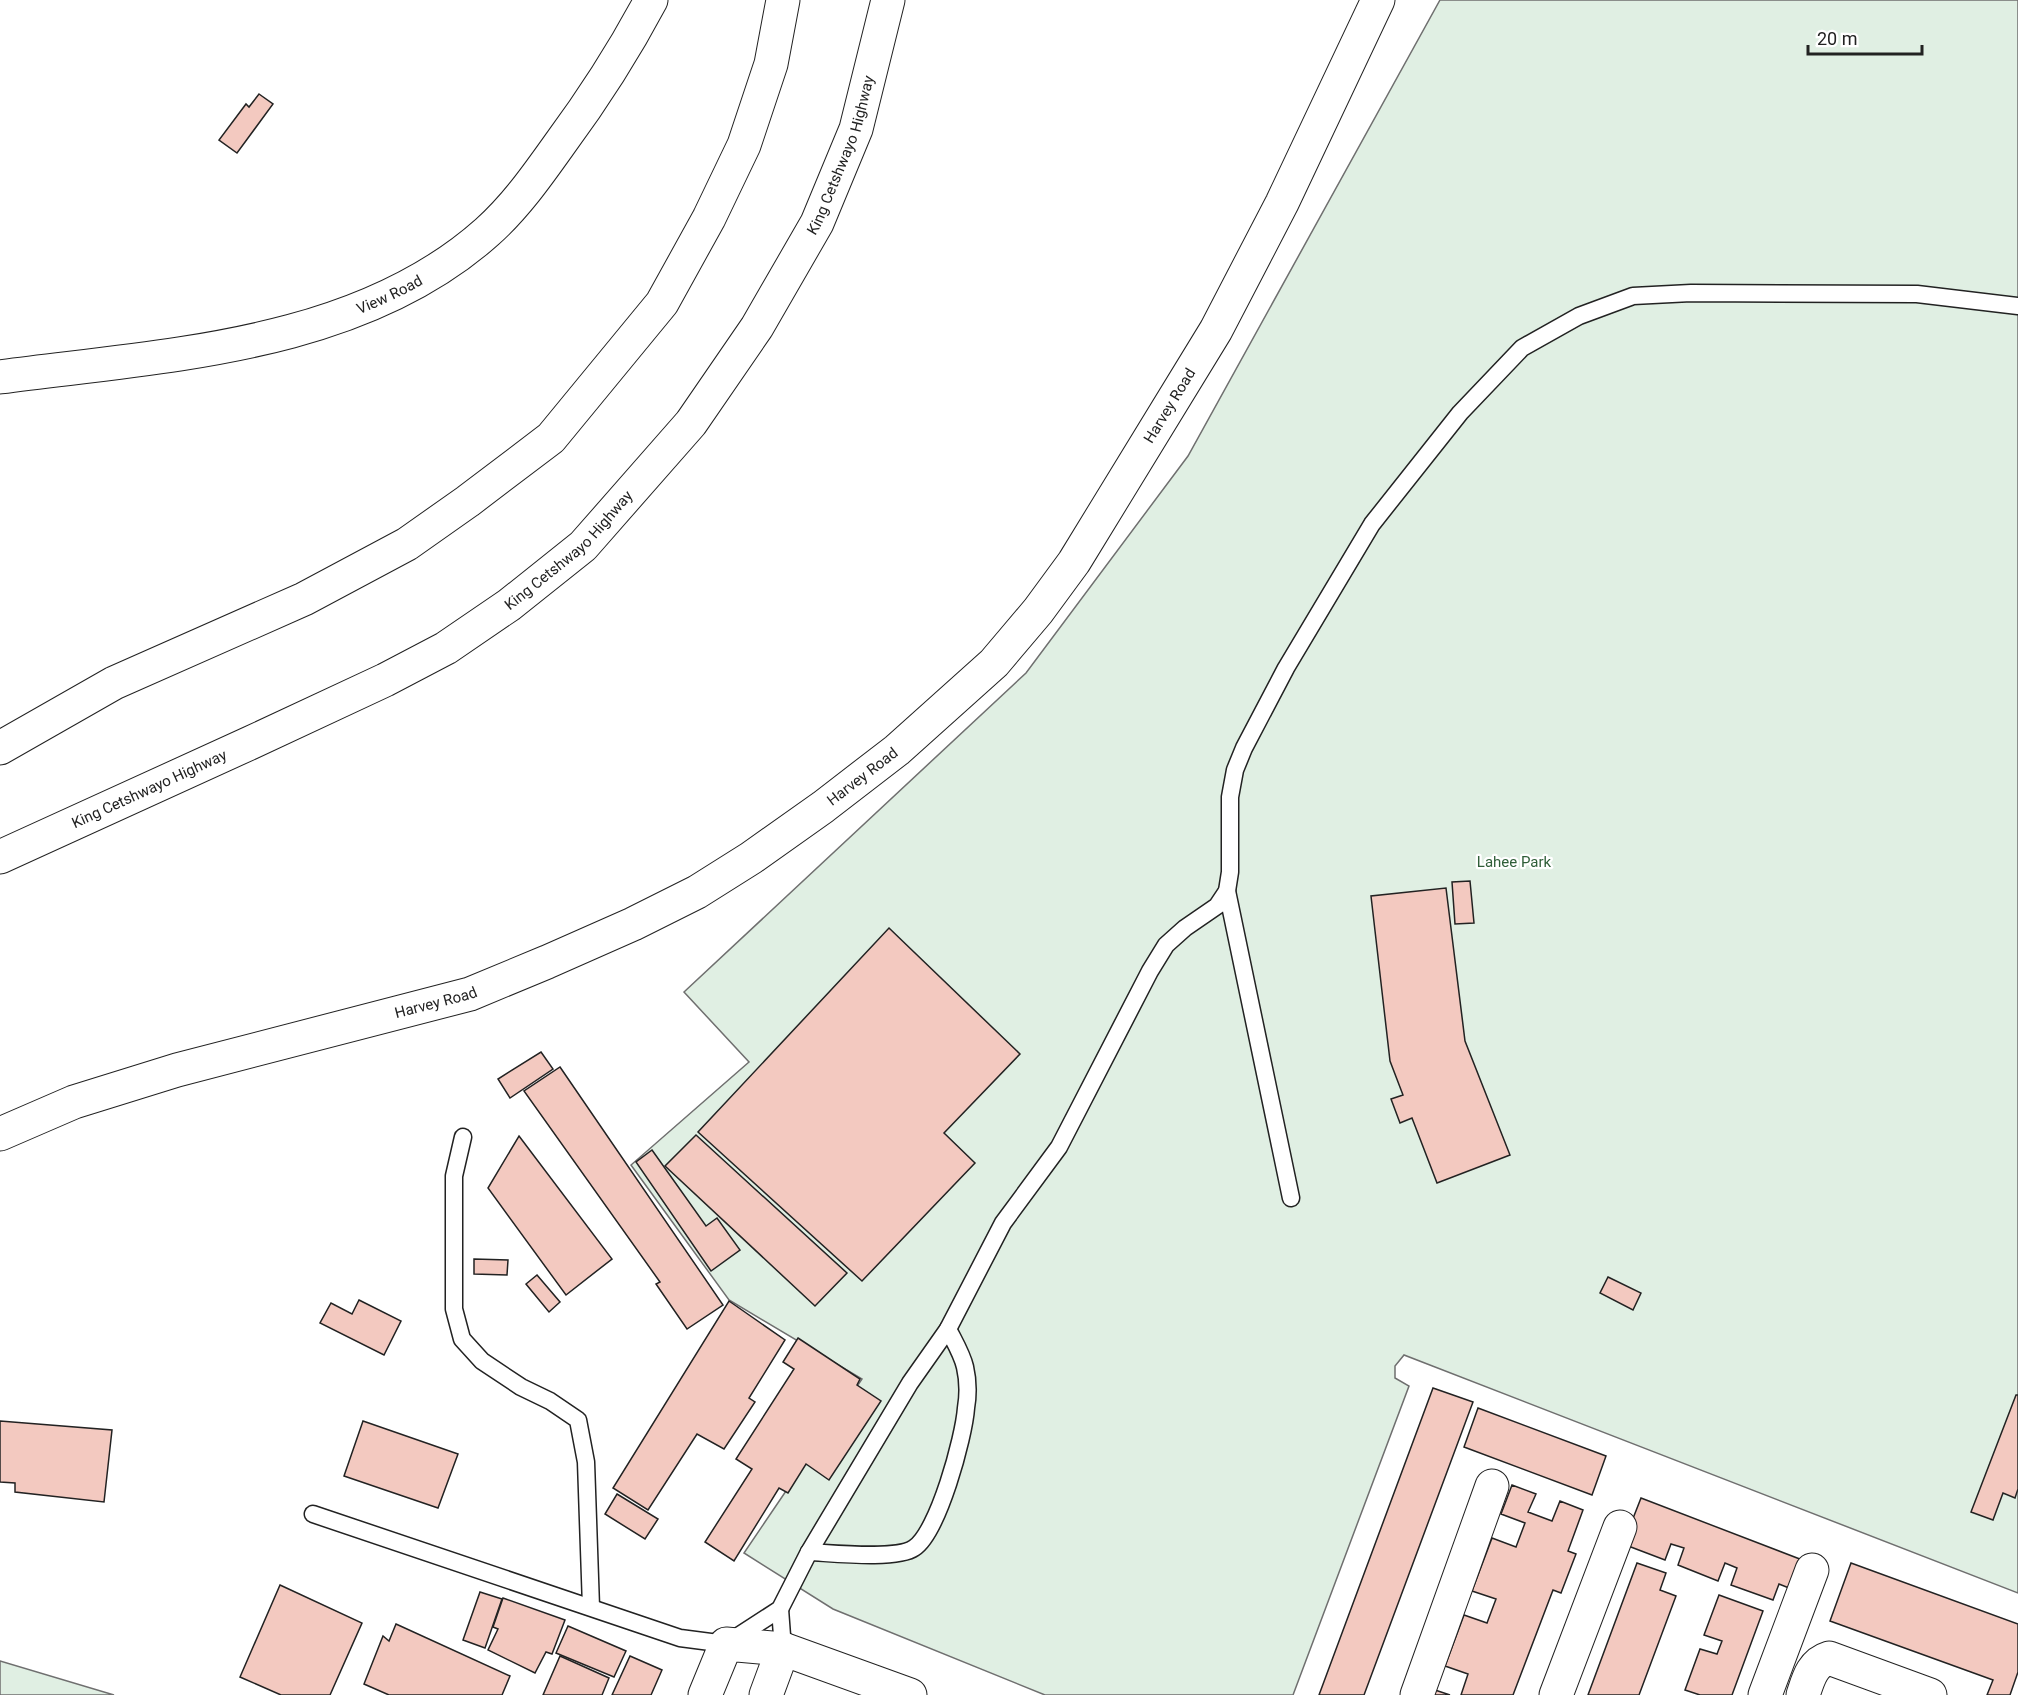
<svg xmlns="http://www.w3.org/2000/svg" width="2018" height="1695" viewBox="0 0 2018 1695" font-family="Roboto,sans-serif">
<style>
.green{fill:#e0efe3;stroke:#6f6f6f;stroke-width:1.5}
.building{fill:#f3c9c0;stroke:#222;stroke-width:1.5}
.lines{fill:none;stroke-linecap:round;stroke-linejoin:round}
.lane-casing{stroke:#222;stroke-width:19}
.street-casing{stroke:#222;stroke-width:35}
.highway-casing{stroke:#222;stroke-width:35}
.lane{stroke:#fff;stroke-width:16}
.street{stroke:#fff;stroke-width:33}
.highway{stroke:#fff;stroke-width:33}
.labels{text-anchor:middle;stroke-width:4.5;stroke-linejoin:round;paint-order:stroke}
.street-label{font-size:15px;fill:#222;stroke:#fff}
.park-label{font-size:15px;fill:#2f5e38;stroke:#fff}
</style>
<rect width="100%" height="100%" fill="#fff"/>
<g class="green">
<path d="M1440 0H2018V1593L1404 1355 1395 1366V1378L1409 1386 1293 1695H1045L833 1609 744 1553 862 1379 729 1300 631 1165 749 1062 684 992 1026 673 1188 456Z"/>
<path d="M0 1661 114 1695H0Z"/>
</g>
<g class="building">
<path d="M259 94 273 104 237 153 219 140 246 104 249 107Z"/>
<path d="M1470 881 1474 923 1455 924 1452 882Z"/>
<path d="M1446 888 1465 1041 1510 1155 1437 1183 1412 1118 1400 1123 1391 1099 1403 1095 1390 1061 1371 896Z"/>
<path d="M889 928 1020 1054 944 1133 975 1163 862 1281 698 1132Z"/>
<path d="M541 1052 553 1069 510 1098 498 1079Z"/>
<path d="M560 1067 723 1305 687 1329 656 1284 660 1282 524 1091Z"/>
<path d="M696 1135 847 1273 815 1306 665 1166Z"/>
<path d="M519 1136 612 1259 566 1295 488 1188Z"/>
<path d="M652 1150 706 1226 717 1218 740 1250 711 1271 636 1162Z"/>
<path d="M474 1259 508 1260 507 1275 474 1274Z"/>
<path d="M537 1275 560 1302 549 1312 526 1284Z"/>
<path d="M1608 1277 1641 1293 1633 1310 1600 1293Z"/>
<path d="M359 1300 401 1321 384 1355 320 1323 331 1303 352 1314Z"/>
<path d="M729 1301 785 1340 749 1398 755 1402 724 1449 697 1434 648 1510 613 1488Z"/>
<path d="M798 1338 860 1379 857 1385 881 1401 829 1480 806 1464 788 1493 779 1488 734 1561 705 1542 752 1469 736 1459 794 1369 783 1362Z"/>
<path d="M1433 1388 1473 1402 1364 1695H1319Z"/>
<path d="M2016 1395H2018V1489L2015 1498 2003 1493 1993 1520 1971 1512Z"/>
<path d="M1478 1408 1606 1456 1592 1495 1464 1447Z"/>
<path d="M0 1421 112 1430 104 1502 15 1492V1483L0 1482Z"/>
<path d="M363 1421 458 1454 438 1508 344 1476Z"/>
<path d="M1512 1485 1536 1494 1528 1512 1552 1521 1560 1501 1583 1510 1568 1551 1576 1554 1561 1593 1553 1590 1513 1695H1461L1468 1674 1445 1666 1464 1615 1487 1623 1496 1599 1472 1591 1492 1538 1516 1547 1525 1523 1501 1514Z"/>
<path d="M617 1494 658 1519 645 1539 605 1514Z"/>
<path d="M1641 1498 1805 1561 1794 1590 1779 1584 1773 1600 1731 1585 1737 1568 1725 1563 1718 1581 1678 1565 1684 1548 1671 1544 1665 1560 1623 1544Z"/>
<path d="M1637 1563 1666 1573 1660 1590 1676 1596 1639 1695H1588Z"/>
<path d="M1851 1563 2018 1624V1672L2010 1695H1987L1993 1680 1830 1621Z"/>
<path d="M280 1585 362 1623 330 1695H281L240 1677Z"/>
<path d="M480 1592 502 1599 485 1648 463 1640Z"/>
<path d="M1719 1595 1763 1611 1732 1695H1700L1685 1690 1700 1649 1717 1654 1722 1641 1704 1635Z"/>
<path d="M503 1598 565 1620 552 1654 546 1652 535 1673 488 1650 498 1629 493 1627Z"/>
<path d="M396 1624 510 1676 502 1695H389L364 1684 383 1636 389 1641Z"/>
<path d="M568 1626 626 1651 614 1677 556 1653Z"/>
<path d="M560 1656 609 1678 602 1695H543Z"/>
<path d="M630 1656 662 1670 651 1695H612Z"/>
<path d="M1435 1690 1450 1695H1433Z"/>
</g>
<g class="lines">
<defs>
<g id="lane">
<path d="M1227 891 1291 1198"/>
<path d="M463 1137 454 1176V1309L462 1339 482 1361 521 1387 550 1401 578 1420 586 1462 591 1607"/>
<path d="M313 1514 680 1638 726 1644 780 1609 809 1552 910 1383 948 1329 1003 1223 1059 1147 1150 971 1166 945 1185 928 1217 906 1227 891 1230 872V797L1235 770 1244 748 1286 668 1372 524 1460 413 1522 348 1579 316 1633 296 1691 293 1917 294 2018 306"/>
<path d="M809 1552C832 1553 897 1560 914 1548 938 1533 964 1437 966 1408 968 1396 968 1380 965 1367 962 1354 954 1341 948 1329"/>
<path d="M780 1609 783 1649"/>
</g>
<g id="street">
<path id="s1" d="M0 377C164 355 357 348 487 232 515 207 537 176 559 145 593 99 624 51 651 0"/>
<path id="s2" d="M0 1134 74 1102 177 1070 470 994 547 962 633 924 697 892 751 858 823 807 897 750 994 663 1038 611 1074 562 1216 330 1282 203 1378 0"/>
<path d="M705 1695 726 1644 783 1649 910 1695"/>
<path d="M766 1695 783 1649"/>
<path d="M1417 1695 1492 1486"/>
<path d="M1556 1695 1620 1527"/>
<path d="M1765 1695 1812 1570"/>
<path d="M1803 1695C1808 1680 1812 1663 1829 1658L1930 1695"/>
</g>
<g id="highway">
<path d="M0 748 114 683 304 599 407 544 468 501 551 438 662 303 709 218 744 145 771 64 783 0"/>
<path id="s3" d="M0 857 250 743 385 680 446 648 509 605 583 546 691 423 757 327 817 223 856 129 888 0"/>
</g>
</defs>
<use href="#lane" class="lane-casing"/>
<use href="#street" class="street-casing"/>
<use href="#highway" class="highway-casing"/>
<use href="#lane" class="lane"/>
<use href="#street" class="street"/>
<use href="#highway" class="highway"/>
</g>
<g class="labels">
<g class="street-label">
<text dy="5" stroke="none"><textPath href="#s3" startOffset="1136">King Cetshwayo Highway</textPath></text>
<text dy="5" stroke="none"><textPath href="#s1" startOffset="400">View Road</textPath></text>
<text dy="5" stroke="none"><textPath href="#s2" startOffset="1428">Harvey Road</textPath></text>
<text dy="5" stroke="none"><textPath href="#s3" startOffset="650">King Cetshwayo Highway</textPath></text>
<text dy="5" stroke="none"><textPath href="#s2" startOffset="942">Harvey Road</textPath></text>
<text dy="5" stroke="none"><textPath href="#s3" startOffset="164">King Cetshwayo Highway</textPath></text>
<text dy="5" stroke="none"><textPath href="#s2" startOffset="456">Harvey Road</textPath></text>
</g>
<g class="park-label">
<text x="1514" y="867">Lahee Park</text>
</g>
</g>
<path d="M1808 45v9h114v-9" fill="none" stroke="#222222" stroke-width="3"/>
<text x="1817" y="45" font-size="18" fill="#222222" stroke="#ffffff" stroke-width="4.5" paint-order="stroke">20 m</text>
</svg>
